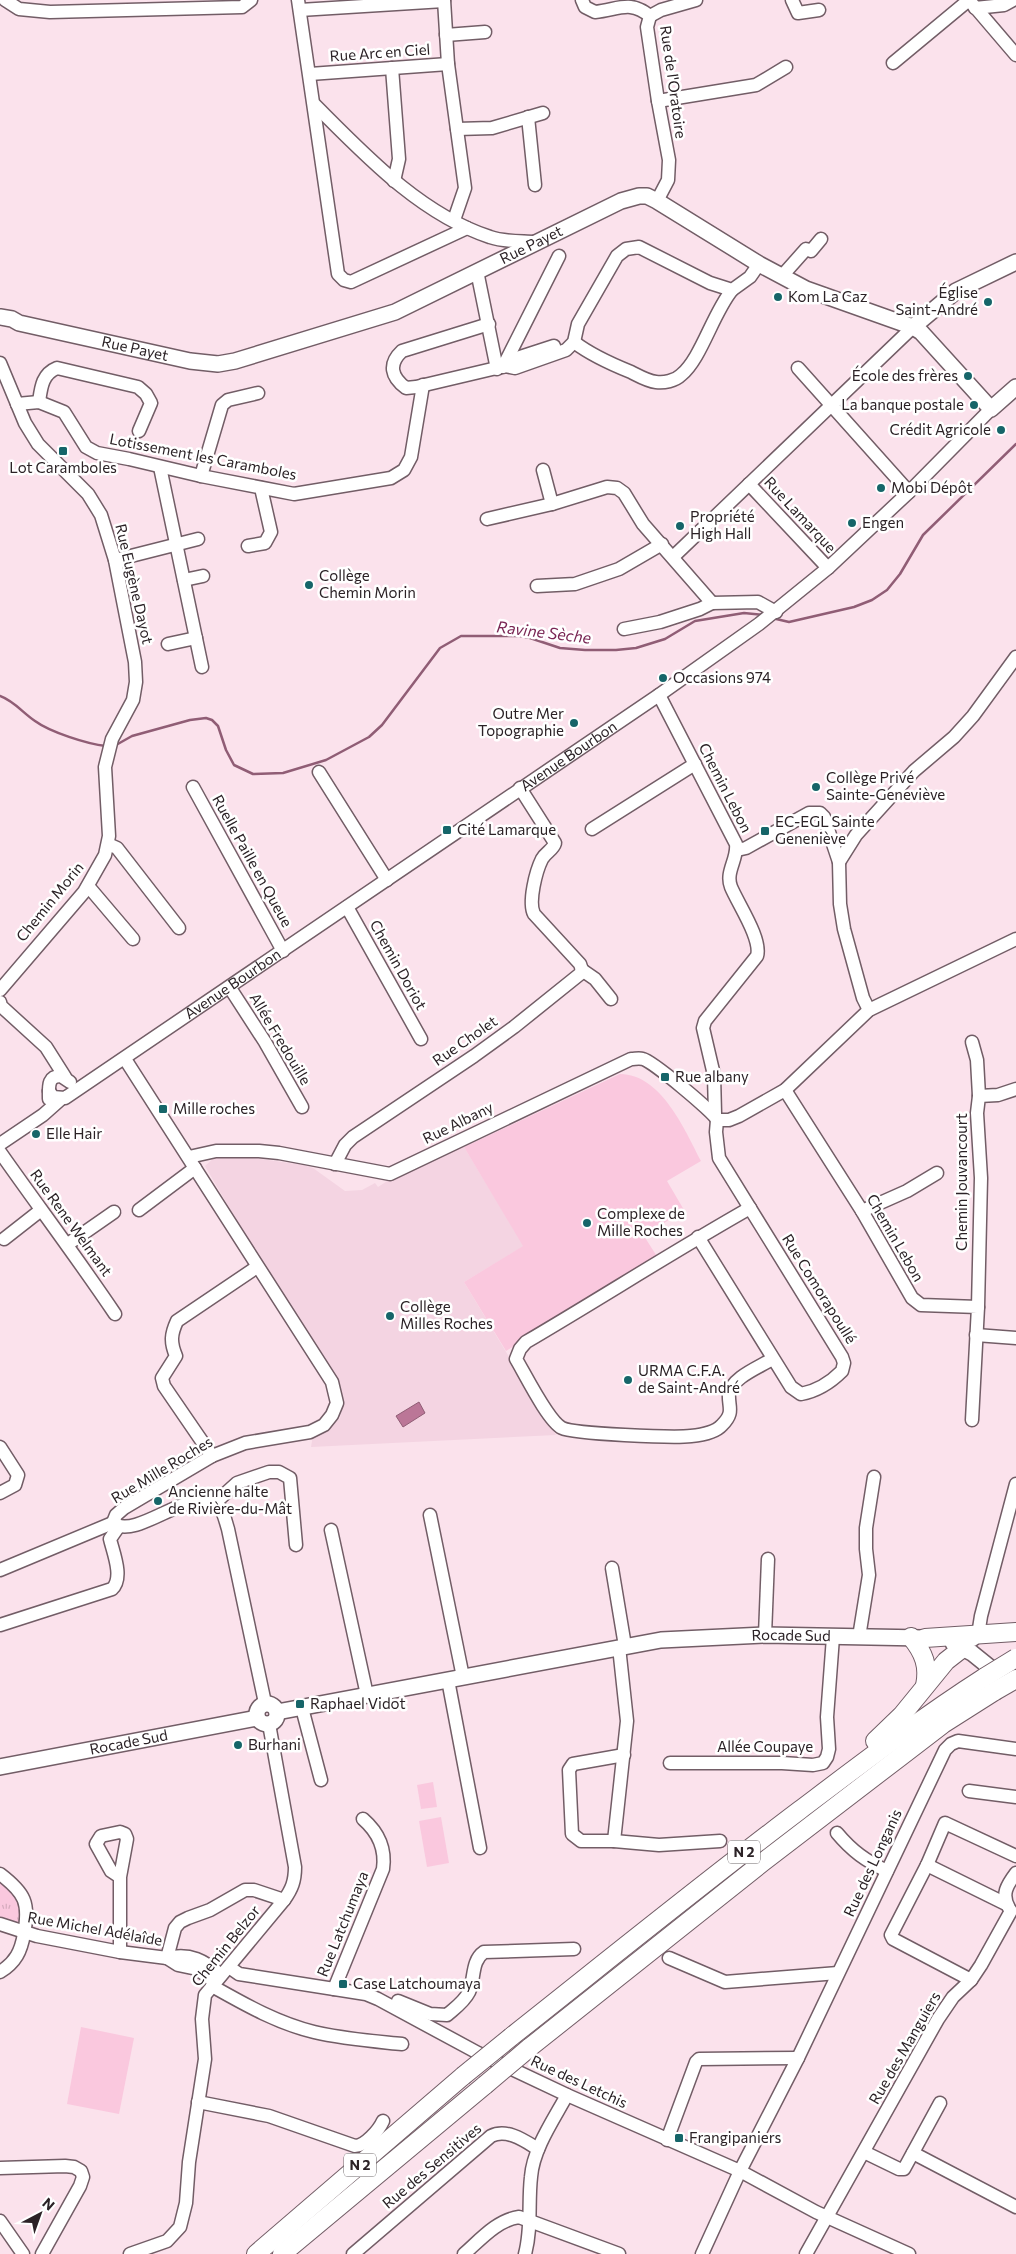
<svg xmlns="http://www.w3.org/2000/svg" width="1016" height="2254" viewBox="0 0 1016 2254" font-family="Commissioner,sans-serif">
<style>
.built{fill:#f4d4e2}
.grass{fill:url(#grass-tufts)}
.green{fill:#fac8de}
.water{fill:#bb7697;stroke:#905d75}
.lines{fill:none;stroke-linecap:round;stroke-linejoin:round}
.stream{stroke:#905d75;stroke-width:2.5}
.minor-casing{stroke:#725d66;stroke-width:15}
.major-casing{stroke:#725d66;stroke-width:18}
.highway-casing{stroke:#725d66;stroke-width:20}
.minor{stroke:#fff;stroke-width:12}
.major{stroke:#fff;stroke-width:15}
.highway{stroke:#fff;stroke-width:18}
.highway-bridge-casing{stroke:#725d66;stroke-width:20;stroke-linecap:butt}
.highway-bridge{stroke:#fff;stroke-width:18}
.poi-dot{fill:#166569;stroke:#fff;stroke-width:2}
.labels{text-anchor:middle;stroke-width:5;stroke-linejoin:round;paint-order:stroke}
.shield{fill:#fff;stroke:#6b6467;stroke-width:1}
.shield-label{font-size:14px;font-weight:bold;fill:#2b2226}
.street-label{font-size:15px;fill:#2b2226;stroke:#fff}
.poi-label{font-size:15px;fill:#2b2226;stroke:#fff;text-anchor:start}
.water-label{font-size:16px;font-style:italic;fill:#792654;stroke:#fff}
</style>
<defs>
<pattern id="grass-tufts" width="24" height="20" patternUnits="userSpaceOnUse" patternTransform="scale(1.25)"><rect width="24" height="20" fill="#fac8de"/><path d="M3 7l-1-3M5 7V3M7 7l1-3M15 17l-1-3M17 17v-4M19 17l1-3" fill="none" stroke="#d6acbe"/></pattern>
</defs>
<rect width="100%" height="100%" fill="#fbe2ec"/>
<path class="built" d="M460 1144 464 1147 524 1246 464 1282 556 1435 311 1447 313 1435 331 1427 340 1418 343 1402 337 1380 262 1264 205 1166 215 1157 241 1156 303 1165 313 1168 345 1191 362 1190 375 1183 378 1187 398 1174Z"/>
<path class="grass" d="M0 1878 17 1897 23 1919 19 1924 0 1922Z"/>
<g class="green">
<path d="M620 1074C661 1074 685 1130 701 1161L667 1181 684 1210 644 1236 658 1258 506 1351 464 1282 523 1246 464 1147Z"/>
<path d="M433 1782 437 1807 421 1809 417 1785Z"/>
<path d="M441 1817 449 1863 427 1867 419 1821Z"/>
<path d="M81 2027 134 2038 119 2114 67 2104Z"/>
</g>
<path class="water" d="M419 1402 425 1413 403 1427 396 1416Z"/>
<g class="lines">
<g class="stream">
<path d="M772 618 789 622 854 607 872 600 887 590 900 574 923 535 1016 444"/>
<path d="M0 696C14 701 23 713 35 721 50 732 87 744 106 746"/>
<path d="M116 745 132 736 190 720 206 718 212 720 218 726 226 750 234 765 253 774 283 773 326 760 369 737 382 725 440 648 461 636H520L530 638 560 648 585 650H616L636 648 665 639 695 621 744 613 764 615"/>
</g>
<defs>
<g id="minor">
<path d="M5 0 19 9 50 12 242 7 251 0"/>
<path d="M298 0 338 274 344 280 351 282 467 228"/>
<path d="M444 0 448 64 465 188 454 220"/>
<path d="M582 0 585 7 595 12C620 9 630 0 650 16"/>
<path d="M792 0 798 13 819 10"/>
<path d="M969 0 1016 55"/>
<path d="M975 8 1004 5 1013 0"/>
<path d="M300 10 444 1"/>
<path d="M650 16 647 27 658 101 669 160 668 180 657 201"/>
<path d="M650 16 661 10 696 0"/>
<path d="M446 35 485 32"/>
<path d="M893 63 969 0"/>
<path d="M392 68 399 159 394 181"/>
<path d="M310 74 448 64"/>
<path d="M658 101 756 85 786 67"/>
<path d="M315 105C365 155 420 214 490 237 504 242 521 241 535 242"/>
<path d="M528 117 535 185"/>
<path d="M457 129 492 128 543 113"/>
<path d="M477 271 497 369"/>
<path d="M782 276 806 249 811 251 821 239"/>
<path d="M489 324 402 351C388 364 391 377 406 388L416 387 505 366 515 368 566 350 574 342 578 324 617 256 626 249 639 247 710 283 732 290 750 277 759 264"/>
<path d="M574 342C591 355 611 364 631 372 639 376 647 381 656 382 664 383 675 381 681 375 701 359 713 313 732 290"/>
<path d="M0 363 25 423 38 444 88 494 101 515 115 560 135 662 136 682 133 700 112 739 105 767 109 836 105 855 84 892 0 990"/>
<path d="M505 366 511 360 554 346"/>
<path d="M503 367 559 256"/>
<path d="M798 368 909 492"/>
<path d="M39 402C41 388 42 374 57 368L138 387 146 394 151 403 139 431"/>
<path d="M17 404 39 402 64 412 86 447 97 453 129 459 201 476 294 494 391 478 404 470 411 457 423 385"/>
<path d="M160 467 202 667"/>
<path d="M543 470 552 504"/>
<path d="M201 476 222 405 228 400 258 393"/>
<path d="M749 484 828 568"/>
<path d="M487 519 552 504 607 487 617 488 624 493 643 524 712 603"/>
<path d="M248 546 265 543 271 532 261 488"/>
<path d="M673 557 913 327"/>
<path d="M115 560 198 539"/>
<path d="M184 580 203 576"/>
<path d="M537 586 575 584 619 569 662 544"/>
<path d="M624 629 660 622 700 609 712 603 758 602 776 612"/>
<path d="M168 644 196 638"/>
<path d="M659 695 736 844C738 859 725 872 731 887 738 904 762 939 757 956L705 1021 703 1028 714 1075 715 1114"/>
<path d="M319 772 387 880"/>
<path d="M193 787 283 951"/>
<path d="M520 788 555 843C553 850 546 852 542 859 536 871 528 902 534 914L580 964 582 970"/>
<path d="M592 829 695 764"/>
<path d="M108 844 117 848 179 928"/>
<path d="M737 850 746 848 809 813H820L824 817 839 862 840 904 844 929 863 998 869 1010"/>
<path d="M839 862 856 835 914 771 954 737 973 716 1016 657"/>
<path d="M88 886 133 939"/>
<path d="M347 907 421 1039"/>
<path d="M582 970 595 979 611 999"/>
<path d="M230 988 265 1042 302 1107"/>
<path d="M0 1002 1 1006 46 1047 65 1077"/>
<path d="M972 1042 977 1060 979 1096"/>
<path d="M125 1059 332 1382 337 1403 332 1415 324 1425 310 1432 245 1443 212 1456 124 1508 116 1515 114 1520 115 1524C137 1538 189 1489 214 1502 223 1506 225 1520 228 1529L265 1703"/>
<path d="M785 1090 862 1211 912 1298 921 1305 978 1307 972 1420"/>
<path id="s1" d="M49 1091 53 1097 65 1098 659 695 759 624 828 568 909 492 991 409"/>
<path d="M49 1099C49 1087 47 1076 61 1076L70 1082"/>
<path d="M0 1144 43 1115 61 1099"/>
<path d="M0 1152C38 1206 78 1259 115 1314"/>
<path d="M189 1157 216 1151H259L279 1153 390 1174 631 1059C635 1059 639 1058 643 1059 652 1061 714 1112 717 1120H729L739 1116 785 1090 869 1010 1016 939"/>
<path d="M335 1164 345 1145 353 1137 474 1056 514 1027 580 974 582 970"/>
<path d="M750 1208C674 1251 601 1298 526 1342L520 1349 516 1359C525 1374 548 1421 562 1428 574 1434 674 1438 691 1436 701 1435 715 1433 722 1425 735 1412 728 1407 729 1394 732 1377 760 1367 772 1359"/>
<path d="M139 1210 195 1168"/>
<path d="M862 1211 907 1191 937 1173"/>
<path d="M698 1237 791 1387 801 1394C817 1391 831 1382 842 1371L844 1363 842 1357 719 1158 716 1132 717 1120"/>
<path d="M4 1239 41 1210"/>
<path d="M68 1244 114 1212"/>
<path d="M978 1307 981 1178 977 1113 979 1096 998 1095 1016 1089"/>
<path d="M976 1335 1016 1338"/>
<path d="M0 1447 18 1475 15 1485 0 1493"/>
<path d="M212 1456 164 1386 162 1378 176 1356C170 1342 171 1334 177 1321L257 1267"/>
<path d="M216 1502 237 1483 269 1472H279L290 1478 296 1545"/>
<path d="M430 1515 463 1677"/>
<path d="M331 1530 367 1695"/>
<path d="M612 1568 625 1646"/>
<path d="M0 1570 115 1522"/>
<path d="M0 1625 112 1589C124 1578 113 1552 110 1539L119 1526"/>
<path d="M765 1635 768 1559"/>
<path d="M859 1637 869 1575 866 1549V1528L874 1477"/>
<path d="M973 1640 978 1635 981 1616 1016 1484"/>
<path d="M448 1680 480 1848"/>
<path d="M302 1708 321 1780"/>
<path d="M624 1755 573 1764 569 1770 572 1834 581 1841H614L659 1845 720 1841"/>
<path d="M670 1763H782L813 1765 823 1763 827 1757 829 1749 827 1717 833 1637"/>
<path d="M969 1791 1016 1797"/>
<path d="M837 1833C852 1851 866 1861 887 1871"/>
<path d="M614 1841 627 1721 619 1647"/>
<path d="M927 1865 1006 1904"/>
<path d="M0 1874C25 1893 30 1903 24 1934 21 1951 16 1962 0 1972"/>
<path d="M1009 1908C1001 1894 1007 1885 1016 1873"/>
<path d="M0 1924 37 1936 120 1952 167 1958 178 1965 197 1969 215 1982"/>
<path d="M120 1952V1877L127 1839 125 1834 120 1832 101 1836 96 1844 111 1871 120 1877"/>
<path d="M167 1958 175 1928 180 1922 188 1918 210 1910 245 1890H254L284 1900"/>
<path d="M167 1958C190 1952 205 1961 221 1975"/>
<path d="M669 1958 725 1982 838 1973"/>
<path d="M229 1967 239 1974 366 1994 378 1999 478 2053 567 2095 740 2171 816 2212 909 2254"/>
<path d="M971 1980 893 1939 891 1935 927 1865 945 1823 1016 1856"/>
<path d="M212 1986C244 2004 277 2023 314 2032 343 2039 372 2041 402 2044"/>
<path d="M334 1989 383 1869C386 1848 378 1832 363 1819"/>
<path d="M398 2001 430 2014 447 2015C455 2008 464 2002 469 1992 475 1979 471 1961 484 1952L574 1949"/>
<path d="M198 2102 269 2116 355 2146C365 2146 379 2130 383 2121"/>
<path d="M667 2140 696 2062 699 2059 798 2058"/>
<path d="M864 2152 899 2169H904L940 2103"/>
<path d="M913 2153 1016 2207"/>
<path d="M0 2168 65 2166 74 2167 81 2171 83 2177 80 2186 42 2254"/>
<path d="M0 2221 23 2254"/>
<path d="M130 2254 167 2241 180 2227 186 2203 189 2162 205 2059 202 2019 205 1995 284 1900C292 1889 295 1881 295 1867L269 1724"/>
<path d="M353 2254 491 2136C507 2128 525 2141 538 2149"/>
<path d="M464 2254C480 2240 497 2220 519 2217L619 2254"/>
<path d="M525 2254C532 2228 528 2203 531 2177 533 2149 554 2119 567 2095"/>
<path d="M702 2254 740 2171 798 2058 945 1750 951 1744 958 1741 1016 1749"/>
<path d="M806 2254 938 2019 953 1997 971 1980 981 1965 1011 1911"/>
</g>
<g id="major">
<path id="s2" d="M0 317 12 319 19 323 190 361 218 364 235 361 395 312 621 201 639 196H647L657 201 759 264 806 289 913 327 921 332 991 409 1016 387"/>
<path d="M913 327 956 291 1016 262"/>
<path d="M953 1643 972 1653 1003 1678"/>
<circle cx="267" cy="1714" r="10"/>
<path id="s3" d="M277 1712 661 1640 765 1635 923 1638"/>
<path id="s4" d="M0 1767 257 1718"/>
</g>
<g id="highway">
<path d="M911 1637C924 1653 929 1666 925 1686"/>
<path d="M925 1638 1016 1632"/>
<path d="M875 1741 902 1715 946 1661 964 1647"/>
<path d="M511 2037C607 1961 702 1884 800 1810 861 1764 921 1718 985 1677"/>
<path d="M529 2048 763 1862 900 1757 943 1724 995 1691"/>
<path d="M256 2254 463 2076"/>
<path d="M282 2254 485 2085"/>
</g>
</defs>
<use href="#minor" class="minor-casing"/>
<use href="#major" class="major-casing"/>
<use href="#highway" class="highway-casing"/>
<use href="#minor" class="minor"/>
<use href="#major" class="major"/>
<use href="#highway" class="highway"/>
<defs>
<g id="highway-bridge">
<path d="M985 1677 1016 1658"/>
<path d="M995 1691 1016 1679"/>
<path d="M463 2076 511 2037"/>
<path d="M485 2085 529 2048"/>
</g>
</defs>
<use href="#highway-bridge" class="highway-bridge-casing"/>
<use href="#highway-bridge" class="highway-bridge"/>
</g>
<g class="poi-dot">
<circle cx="778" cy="297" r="5"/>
<circle cx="988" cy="302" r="5"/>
<circle cx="968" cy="376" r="5"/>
<circle cx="974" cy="405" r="5"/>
<circle cx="1001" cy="430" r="5"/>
<rect x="58" y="446" width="10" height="10" rx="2.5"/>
<circle cx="881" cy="488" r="5"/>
<circle cx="852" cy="523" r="5"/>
<circle cx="680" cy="526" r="5"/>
<circle cx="309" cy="585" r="5"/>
<circle cx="663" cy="678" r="5"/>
<circle cx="574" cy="723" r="5"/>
<circle cx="816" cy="787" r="5"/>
<rect x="442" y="825" width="10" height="10" rx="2.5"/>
<rect x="760" y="826" width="10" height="10" rx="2.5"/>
<rect x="660" y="1072" width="10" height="10" rx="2.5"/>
<rect x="158" y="1104" width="10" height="10" rx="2.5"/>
<circle cx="36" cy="1134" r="5"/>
<circle cx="587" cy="1223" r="5"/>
<circle cx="390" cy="1316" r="5"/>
<circle cx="628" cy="1380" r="5"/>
<circle cx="158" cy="1501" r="5"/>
<rect x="295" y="1699" width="10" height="10" rx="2.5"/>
<circle cx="238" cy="1745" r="5"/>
<rect x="338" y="1979" width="10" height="10" rx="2.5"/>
<rect x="674" y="2133" width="10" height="10" rx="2.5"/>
</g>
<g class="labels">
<g class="shield">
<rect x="728" y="1840.5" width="32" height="23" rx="4"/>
<rect x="344" y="2153.5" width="32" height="23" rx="4"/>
</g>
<g class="shield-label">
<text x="744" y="1857">N 2</text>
<text x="360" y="2170">N 2</text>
</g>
<g class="street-label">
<text transform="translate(380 53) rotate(-4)" y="5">Rue Arc en Ciel</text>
<text transform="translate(673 82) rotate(82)" y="5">Rue de l'Oratoire</text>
<text dy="5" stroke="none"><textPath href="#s2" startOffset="560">Rue Payet</textPath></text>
<text dy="5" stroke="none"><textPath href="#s2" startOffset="139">Rue Payet</textPath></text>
<text transform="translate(203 457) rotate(11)" y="5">Lotissement les Caramboles</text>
<text transform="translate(800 515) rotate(47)" y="5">Rue Lamarque</text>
<text transform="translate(134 584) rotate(77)" y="5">Rue Eugène Dayot</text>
<text dy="5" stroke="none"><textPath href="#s1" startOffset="628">Avenue Bourbon</textPath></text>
<text transform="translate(725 788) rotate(63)" y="5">Chemin Lebon</text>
<text transform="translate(252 861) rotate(61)" y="5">Ruelle Paille en Queue</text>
<text transform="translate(50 902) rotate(-51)" y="5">Chemin Morin</text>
<text transform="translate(398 965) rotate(61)" y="5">Chemin Doriot</text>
<text dy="5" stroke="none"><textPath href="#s1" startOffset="222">Avenue Bourbon</textPath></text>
<text transform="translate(280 1039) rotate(59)" y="5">Allée Fredouille</text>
<text transform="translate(465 1041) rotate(-35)" y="5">Rue Cholet</text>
<text transform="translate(458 1123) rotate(-26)" y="5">Rue Albany</text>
<text transform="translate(962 1182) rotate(-90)" y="5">Chemin Jouvancourt</text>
<text transform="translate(71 1223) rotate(54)" y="5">Rue Rene Welmant</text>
<text transform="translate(895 1238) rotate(60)" y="5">Chemin Lebon</text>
<text transform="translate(819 1289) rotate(58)" y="5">Rue Comorapoullé</text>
<text transform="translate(162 1470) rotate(-31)" y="5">Rue Mille Roches</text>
<text dy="5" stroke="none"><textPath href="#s3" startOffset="521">Rocade Sud</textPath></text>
<text dy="5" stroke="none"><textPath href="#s4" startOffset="131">Rocade Sud</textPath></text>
<text x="765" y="1752">Allée Coupaye</text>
<text transform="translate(873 1863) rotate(-65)" y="5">Rue des Longanis</text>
<text transform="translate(343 1924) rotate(-68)" y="5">Rue Latchumaya</text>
<text transform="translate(95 1929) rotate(10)" y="5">Rue Michel Adélaîde</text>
<text transform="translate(226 1946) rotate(-51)" y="5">Chemin Belzor</text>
<text transform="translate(905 2048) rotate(-60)" y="5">Rue des Manguiers</text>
<text transform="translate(579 2082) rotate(25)" y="5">Rue des Letchis</text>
<text transform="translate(432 2166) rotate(-40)" y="5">Rue des Sensitives</text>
</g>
<g class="poi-label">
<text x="978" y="298" text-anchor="end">Église<tspan x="978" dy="17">Saint-André</tspan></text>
<text x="788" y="302">Kom La Caz</text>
<text x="958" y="381" text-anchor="end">École des frères</text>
<text x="964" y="410" text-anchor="end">La banque postale</text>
<text x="991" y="435" text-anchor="end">Crédit Agricole</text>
<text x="63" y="473" text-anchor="middle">Lot Caramboles</text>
<text x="891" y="493">Mobi Dépôt</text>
<text x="690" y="522">Propriété<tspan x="690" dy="17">High Hall</tspan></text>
<text x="862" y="528">Engen</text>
<text x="319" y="581">Collège<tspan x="319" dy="17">Chemin Morin</tspan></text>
<text x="673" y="683">Occasions 974</text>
<text x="564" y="719" text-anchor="end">Outre Mer<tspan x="564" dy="17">Topographie</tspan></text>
<text x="826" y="783">Collège Privé<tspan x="826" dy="17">Sainte-Geneviève</tspan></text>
<text x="775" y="827">EC-EGL Sainte<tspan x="775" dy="17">Geneniève</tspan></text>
<text x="457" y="835">Cité Lamarque</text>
<text x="675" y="1082">Rue albany</text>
<text x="173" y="1114">Mille roches</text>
<text x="46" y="1139">Elle Hair</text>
<text x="597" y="1219">Complexe de<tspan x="597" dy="17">Mille Roches</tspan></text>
<text x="400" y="1312">Collège<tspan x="400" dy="17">Milles Roches</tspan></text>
<text x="638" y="1376">URMA C.F.A.<tspan x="638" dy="17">de Saint-André</tspan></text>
<text x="168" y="1497">Ancienne halte<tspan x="168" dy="17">de Rivière-du-Mât</tspan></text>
<text x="310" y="1709">Raphael Vidot</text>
<text x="248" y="1750">Burhani</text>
<text x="353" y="1989">Case Latchoumaya</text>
<text x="689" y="2143">Frangipaniers</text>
</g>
<g class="water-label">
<text transform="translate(544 632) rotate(7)" y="6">Ravine Sèche</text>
</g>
</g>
<g transform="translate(40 2214) rotate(41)" stroke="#ffffff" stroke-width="4" paint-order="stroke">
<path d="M0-4L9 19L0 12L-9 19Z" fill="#2b2226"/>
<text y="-8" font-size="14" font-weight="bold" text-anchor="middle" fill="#2b2226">N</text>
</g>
</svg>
